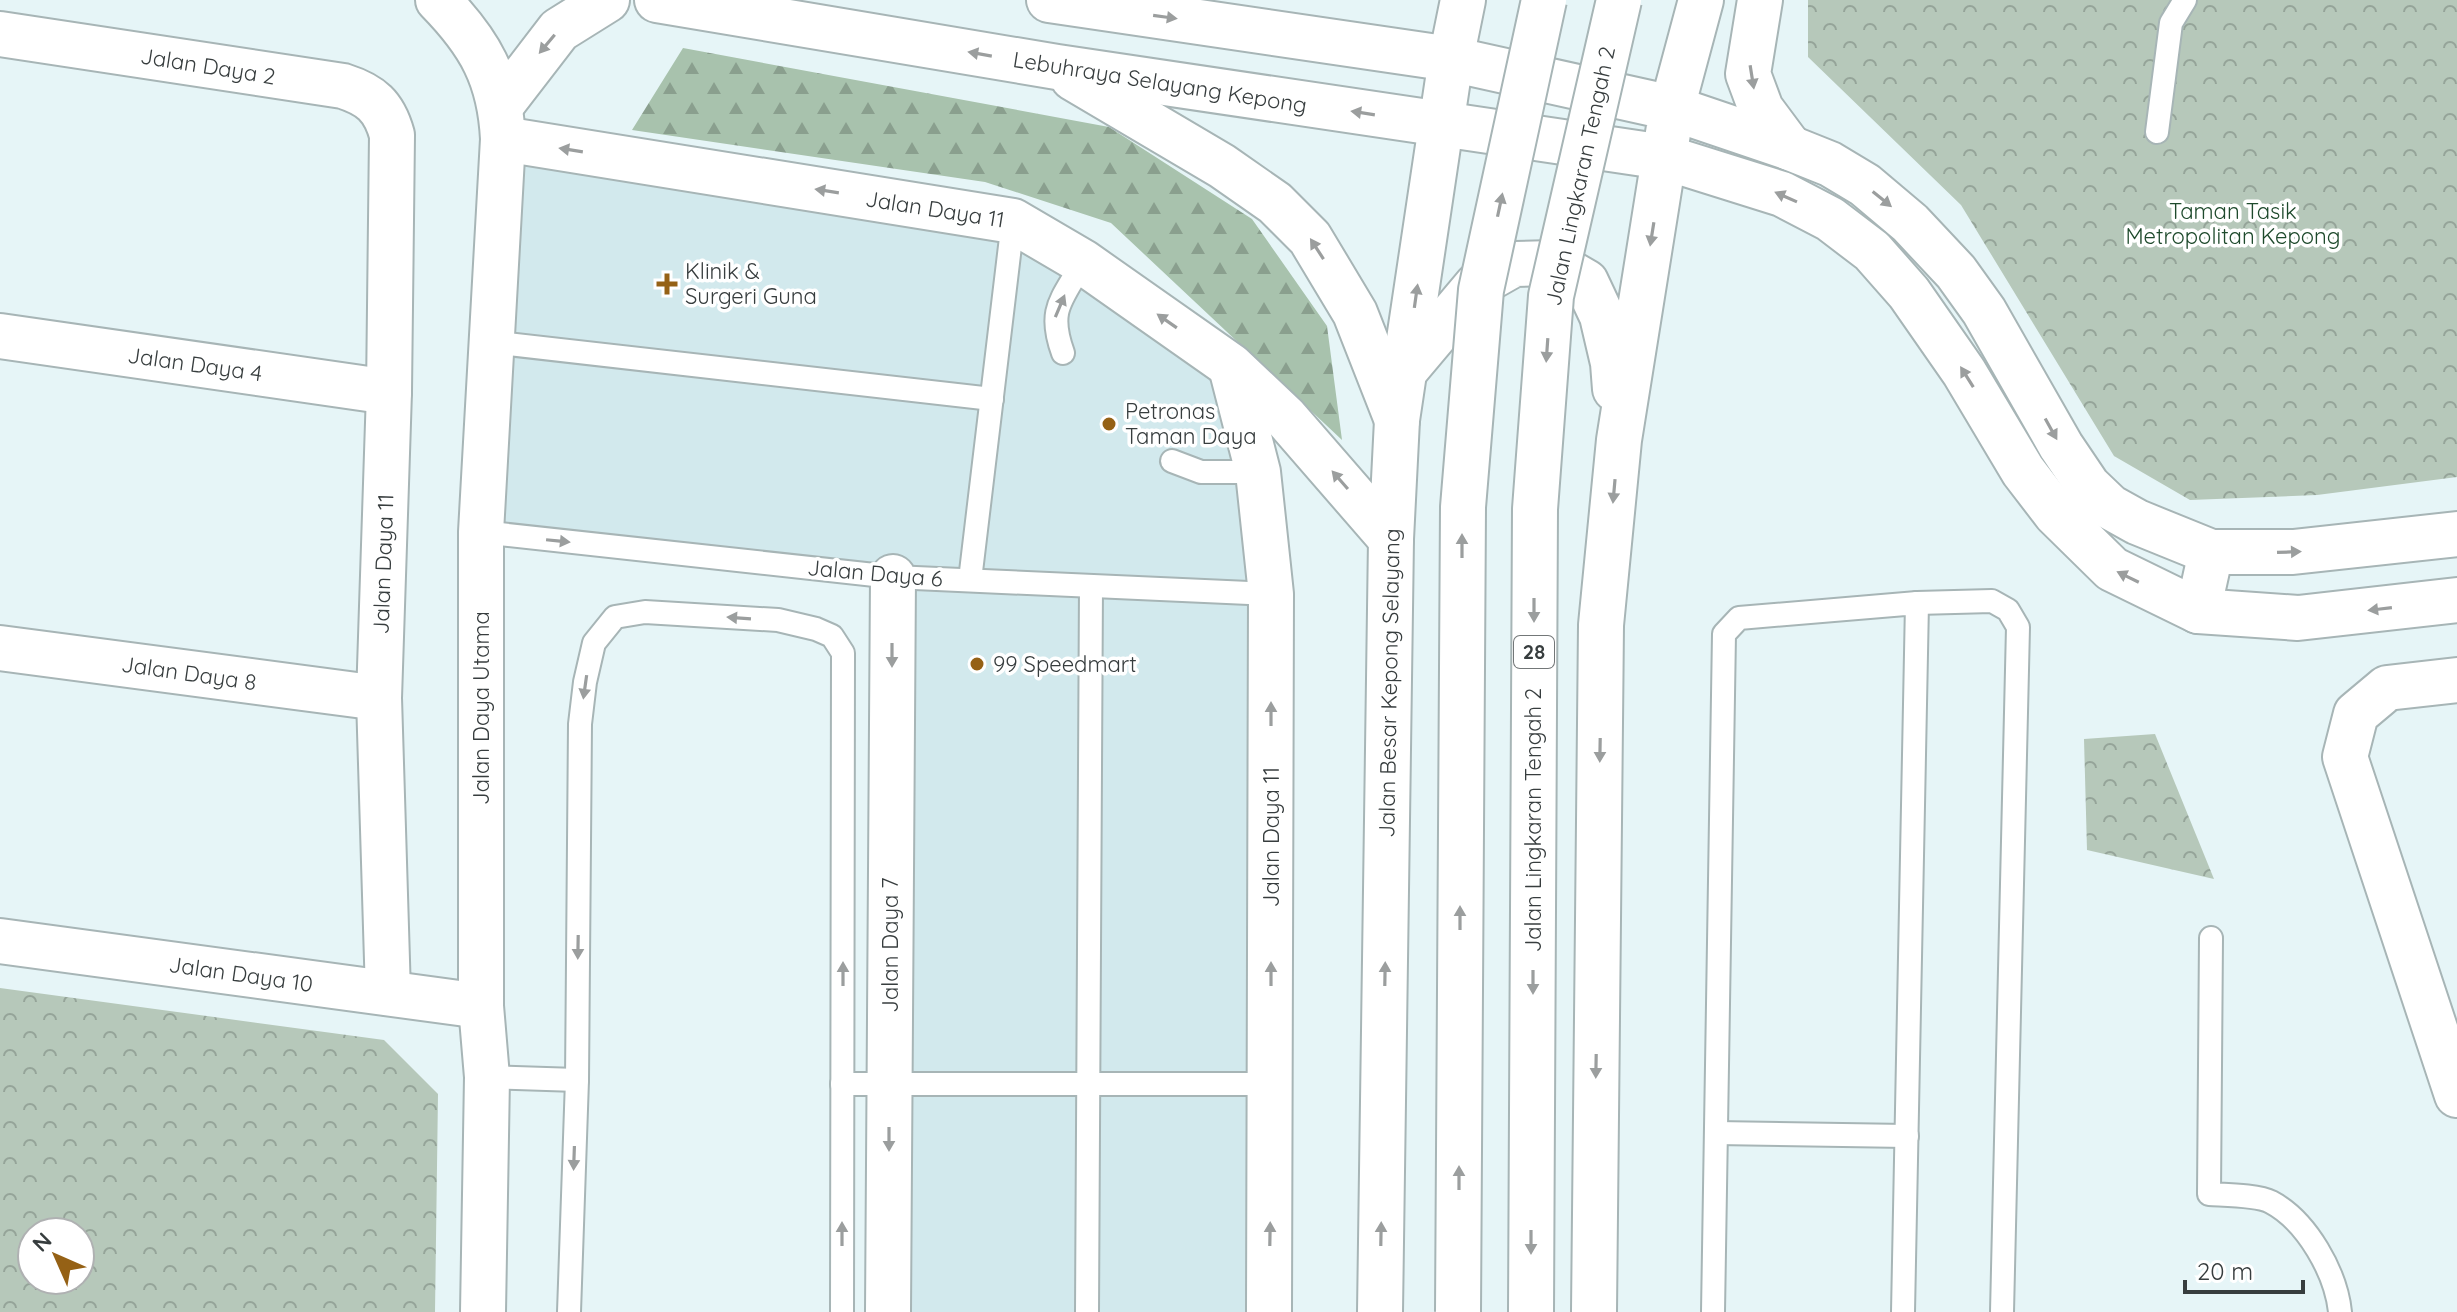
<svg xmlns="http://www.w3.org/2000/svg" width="2457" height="1312" viewBox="0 0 2457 1312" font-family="Quicksand,sans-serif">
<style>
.built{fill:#d2e9ed}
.forest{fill:url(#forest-firs)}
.park{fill:url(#park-crowns);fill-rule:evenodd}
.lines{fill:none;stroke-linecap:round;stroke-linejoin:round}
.lane-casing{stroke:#a7b5b6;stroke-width:26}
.street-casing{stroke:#a7b5b6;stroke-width:48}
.secondary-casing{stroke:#a7b5b6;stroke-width:48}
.primary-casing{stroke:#a7b5b6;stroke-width:48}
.highway-casing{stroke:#a7b5b6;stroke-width:48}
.lane{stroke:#fff;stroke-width:22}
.street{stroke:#fff;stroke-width:44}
.secondary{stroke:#fff;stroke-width:44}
.primary{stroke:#fff;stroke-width:44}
.highway{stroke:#fff;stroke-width:44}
.highway-bridge-casing{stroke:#a7b5b6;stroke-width:48;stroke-linecap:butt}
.highway-bridge{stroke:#fff;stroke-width:44}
.oneway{fill:#9b9e9e}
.poi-dot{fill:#956115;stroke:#fff;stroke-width:3}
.labels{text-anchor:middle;stroke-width:7;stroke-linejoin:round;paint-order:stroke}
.shield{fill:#fff;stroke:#737778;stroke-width:2}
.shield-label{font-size:20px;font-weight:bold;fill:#373d3e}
.street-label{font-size:22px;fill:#373d3e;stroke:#fff}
.park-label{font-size:22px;fill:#1e4a2c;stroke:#fff}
.poi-label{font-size:22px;fill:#373d3e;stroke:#fff;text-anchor:start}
</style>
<defs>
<pattern id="forest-firs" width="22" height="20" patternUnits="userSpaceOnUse" patternTransform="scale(2)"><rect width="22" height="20" fill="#a8c2ad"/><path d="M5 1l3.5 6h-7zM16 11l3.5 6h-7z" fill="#8a9f8e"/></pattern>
<pattern id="park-crowns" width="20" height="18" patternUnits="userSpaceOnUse" patternTransform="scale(2)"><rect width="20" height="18" fill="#b6c8ba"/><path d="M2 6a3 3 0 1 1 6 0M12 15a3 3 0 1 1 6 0" fill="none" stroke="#95a499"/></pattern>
</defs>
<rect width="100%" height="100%" fill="#e6f5f7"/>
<path class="built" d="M519 156 1005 232 1215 375 1255 582 1253 1312H906L909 571 496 524Z"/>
<path class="forest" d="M683 48 1109 127 1252 219 1327 326 1342 440 1111 223 985 182 632 130Z"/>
<g class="park">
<path d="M1808 0H2457V477L2317 495 2190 500 2114 456 1961 205 1808 57Z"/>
<path d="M2155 734 2214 879 2087 850 2084 739Z"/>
<path d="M0 988 384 1040 438 1094 435 1312H0ZM32 1232H80V1280H32Z"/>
</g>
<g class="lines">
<defs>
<g id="lane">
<path d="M2157 132 2171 23 2185 0"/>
<path d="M490 342 992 399"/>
<path d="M1063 353C1047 309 1062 300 1083 262"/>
<path d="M1172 461 1201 472H1258"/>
<path d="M481 532 893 577 1271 594"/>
<path d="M970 580 1013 221"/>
<path d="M1917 603 1992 601 2008 610 2018 627 2002 1312"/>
<path d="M2211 938 2209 1194C2225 1195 2258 1195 2271 1202 2307 1221 2336 1273 2340 1312"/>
<path d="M487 1077 577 1080"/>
<path d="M842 1084H1271"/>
<path d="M1716 1133 1907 1136"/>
<path d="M569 1312 577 1080 580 724 585 682 594 643 615 617 645 612 778 620 816 629 832 636 843 653 842 1312"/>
<path d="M1087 1312 1091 586"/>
<path d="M1713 1312 1724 634 1739 618 1917 603 1903 1312"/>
</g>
<g id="street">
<path d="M438 0C480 43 500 78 503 139L481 532V1006L487 1077 483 1312"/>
<path d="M0 34 343 86C371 95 384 106 392 135L389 392 379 698 388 993"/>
<path d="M502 104 559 30 607 0"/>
<path d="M503 139 1013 221 1083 262 1231 366 1285 417 1391 539"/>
<path d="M0 336 389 392"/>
<path d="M1231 367 1258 472 1271 594 1269 1312"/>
<path d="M2198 611 2211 552"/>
<path d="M0 648 379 698"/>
<path d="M2457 680 2387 688 2356 714 2345 757 2457 1095"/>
<path d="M0 941 481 1006"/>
<path d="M888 1312 893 577"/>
</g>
<g id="secondary">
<path d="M1760 0 1748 74 1761 109 1790 148"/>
<path d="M1672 108 1790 148 1830 164 1865 185 1910 223 1956 272 1984 311 2061 446 2088 486 2110 507 2137 522 2211 552H2293L2457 534"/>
<path d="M1664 157 1782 194 1830 219 1872 251 1909 293 1964 372 2023 471 2056 514 2112 569 2198 611 2298 618 2457 600"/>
</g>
<g id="primary">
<path d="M657 0 1057 67 1664 157"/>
<path d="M1049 0 1451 59 1672 108 1619 440 1601 625 1594 1312"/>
<path d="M1073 78 1222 166 1275 203 1310 238 1355 313 1397 420"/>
<path d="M1408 367 1477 285 1514 264 1553 263 1586 282 1602 316 1613 363 1615 389"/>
<path d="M1380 1312 1391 539 1397 420 1451 59"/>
</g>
<g id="highway">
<path d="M1451 59 1463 0"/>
<path d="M1672 108 1701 0"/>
</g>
</defs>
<use href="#lane" class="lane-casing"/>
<use href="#street" class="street-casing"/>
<use href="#secondary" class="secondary-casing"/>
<use href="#primary" class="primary-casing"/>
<use href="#highway" class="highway-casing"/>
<use href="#lane" class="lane"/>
<use href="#street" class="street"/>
<use href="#secondary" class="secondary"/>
<use href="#primary" class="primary"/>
<use href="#highway" class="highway"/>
<defs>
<g id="highway-bridge">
<path d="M1458 1312 1463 507 1481 290 1544 0"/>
<path d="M1531 1312 1535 509 1551 296 1619 0"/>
</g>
</defs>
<use href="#highway-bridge" class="highway-bridge-casing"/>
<use href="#highway-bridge" class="highway-bridge"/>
</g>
<defs><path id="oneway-solid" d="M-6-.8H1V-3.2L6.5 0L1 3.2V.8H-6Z" transform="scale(2)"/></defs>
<g class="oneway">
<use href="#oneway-solid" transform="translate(1165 17) rotate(8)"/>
<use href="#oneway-solid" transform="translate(547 44) rotate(130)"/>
<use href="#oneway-solid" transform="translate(980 54) rotate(-170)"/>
<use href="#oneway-solid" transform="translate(1752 77) rotate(81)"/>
<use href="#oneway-solid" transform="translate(1363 113) rotate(-171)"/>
<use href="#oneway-solid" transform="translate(571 150) rotate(-171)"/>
<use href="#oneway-solid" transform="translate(827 191) rotate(-171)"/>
<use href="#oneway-solid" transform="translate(1786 197) rotate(-156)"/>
<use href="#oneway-solid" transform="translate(1882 199) rotate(39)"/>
<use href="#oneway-solid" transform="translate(1500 205) rotate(-78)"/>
<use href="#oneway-solid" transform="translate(1652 234) rotate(99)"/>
<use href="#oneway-solid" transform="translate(1317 249) rotate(-123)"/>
<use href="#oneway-solid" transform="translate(1416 296) rotate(-82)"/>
<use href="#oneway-solid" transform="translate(1060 306) rotate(-67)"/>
<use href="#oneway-solid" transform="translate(1167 321) rotate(-145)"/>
<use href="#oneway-solid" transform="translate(1547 350) rotate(94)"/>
<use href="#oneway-solid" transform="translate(1967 377) rotate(-122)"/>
<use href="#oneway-solid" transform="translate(2051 429) rotate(61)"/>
<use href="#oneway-solid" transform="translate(1340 480) rotate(-131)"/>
<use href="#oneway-solid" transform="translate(1614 491) rotate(95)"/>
<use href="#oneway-solid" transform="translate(558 541) rotate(6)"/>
<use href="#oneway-solid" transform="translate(1462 546) rotate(-90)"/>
<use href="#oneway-solid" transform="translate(2289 552) rotate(-2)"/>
<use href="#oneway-solid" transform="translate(2128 577) rotate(-154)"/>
<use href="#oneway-solid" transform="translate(2380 609) rotate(173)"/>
<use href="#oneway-solid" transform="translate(1534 610) rotate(90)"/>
<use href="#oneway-solid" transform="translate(739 618) rotate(-176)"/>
<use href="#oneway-solid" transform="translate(892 655) rotate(90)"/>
<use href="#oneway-solid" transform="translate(585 687) rotate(98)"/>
<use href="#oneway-solid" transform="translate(1271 714) rotate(-90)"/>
<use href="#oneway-solid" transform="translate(1600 750) rotate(91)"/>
<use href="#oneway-solid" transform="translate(1460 918) rotate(-90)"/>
<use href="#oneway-solid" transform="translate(578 947) rotate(91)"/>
<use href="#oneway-solid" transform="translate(843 974) rotate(-90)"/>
<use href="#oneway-solid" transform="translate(1271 974) rotate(-90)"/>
<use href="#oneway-solid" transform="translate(1385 974) rotate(-89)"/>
<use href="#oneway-solid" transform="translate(1533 982) rotate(90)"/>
<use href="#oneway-solid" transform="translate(1596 1066) rotate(91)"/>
<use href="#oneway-solid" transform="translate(889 1139) rotate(90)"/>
<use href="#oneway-solid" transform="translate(574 1158) rotate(92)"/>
<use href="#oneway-solid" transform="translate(1459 1178) rotate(-90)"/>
<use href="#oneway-solid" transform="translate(842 1234) rotate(-90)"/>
<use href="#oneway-solid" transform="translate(1270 1234) rotate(-89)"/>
<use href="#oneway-solid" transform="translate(1381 1234) rotate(-89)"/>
<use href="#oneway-solid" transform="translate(1531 1242) rotate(90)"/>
</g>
<g class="poi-dot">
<path d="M663 272h8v8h8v8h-8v8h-8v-8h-8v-8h8z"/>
<circle cx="1109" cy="424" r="8"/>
<circle cx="977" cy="664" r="8"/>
</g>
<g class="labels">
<rect class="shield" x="1514" y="636" width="40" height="32" rx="6"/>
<g class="shield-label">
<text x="1534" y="659">28</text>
</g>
<g class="street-label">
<text transform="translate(208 66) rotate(9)" y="8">Jalan Daya 2</text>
<text transform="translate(1160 82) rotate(9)" y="8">Lebuhraya Selayang Kepong</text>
<text transform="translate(1580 176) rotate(-78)" y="8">Jalan Lingkaran Tengah 2</text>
<text transform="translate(935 209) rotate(9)" y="8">Jalan Daya 11</text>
<text transform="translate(195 364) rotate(8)" y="8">Jalan Daya 4</text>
<text transform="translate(383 564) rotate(-88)" y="8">Jalan Daya 11</text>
<text transform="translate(875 573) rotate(5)" y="8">Jalan Daya 6</text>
<text transform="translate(189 673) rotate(8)" y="8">Jalan Daya 8</text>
<text transform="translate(1389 683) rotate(-89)" y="8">Jalan Besar Kepong Selayang</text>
<text transform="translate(481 708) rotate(-90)" y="8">Jalan Daya Utama</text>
<text transform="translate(1533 820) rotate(-90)" y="8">Jalan Lingkaran Tengah 2</text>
<text transform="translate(1271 837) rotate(-90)" y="8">Jalan Daya 11</text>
<text transform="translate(890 945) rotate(-90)" y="8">Jalan Daya 7</text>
<text transform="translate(241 974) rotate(8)" y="8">Jalan Daya 10</text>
</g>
<g class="park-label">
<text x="2233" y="219">Taman Tasik<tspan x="2233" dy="25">Metropolitan Kepong</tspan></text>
</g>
<g class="poi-label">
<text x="685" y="279">Klinik &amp;<tspan x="685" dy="25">Surgeri Guna</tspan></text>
<text x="1125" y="419">Petronas<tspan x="1125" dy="25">Taman Daya</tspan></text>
<text x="993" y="672">99 Speedmart</text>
</g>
</g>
<g transform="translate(56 1256) rotate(315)"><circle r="38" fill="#ffffff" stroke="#afb1b2" stroke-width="2"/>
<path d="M0-6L14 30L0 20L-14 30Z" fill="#956115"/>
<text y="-12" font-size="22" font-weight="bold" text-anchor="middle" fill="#373d3e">N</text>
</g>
<path d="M2185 1280v12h118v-12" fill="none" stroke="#373d3e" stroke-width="4"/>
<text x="2197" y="1280" font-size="24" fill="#373d3e" stroke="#ffffff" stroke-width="6" paint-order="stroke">20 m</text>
</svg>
